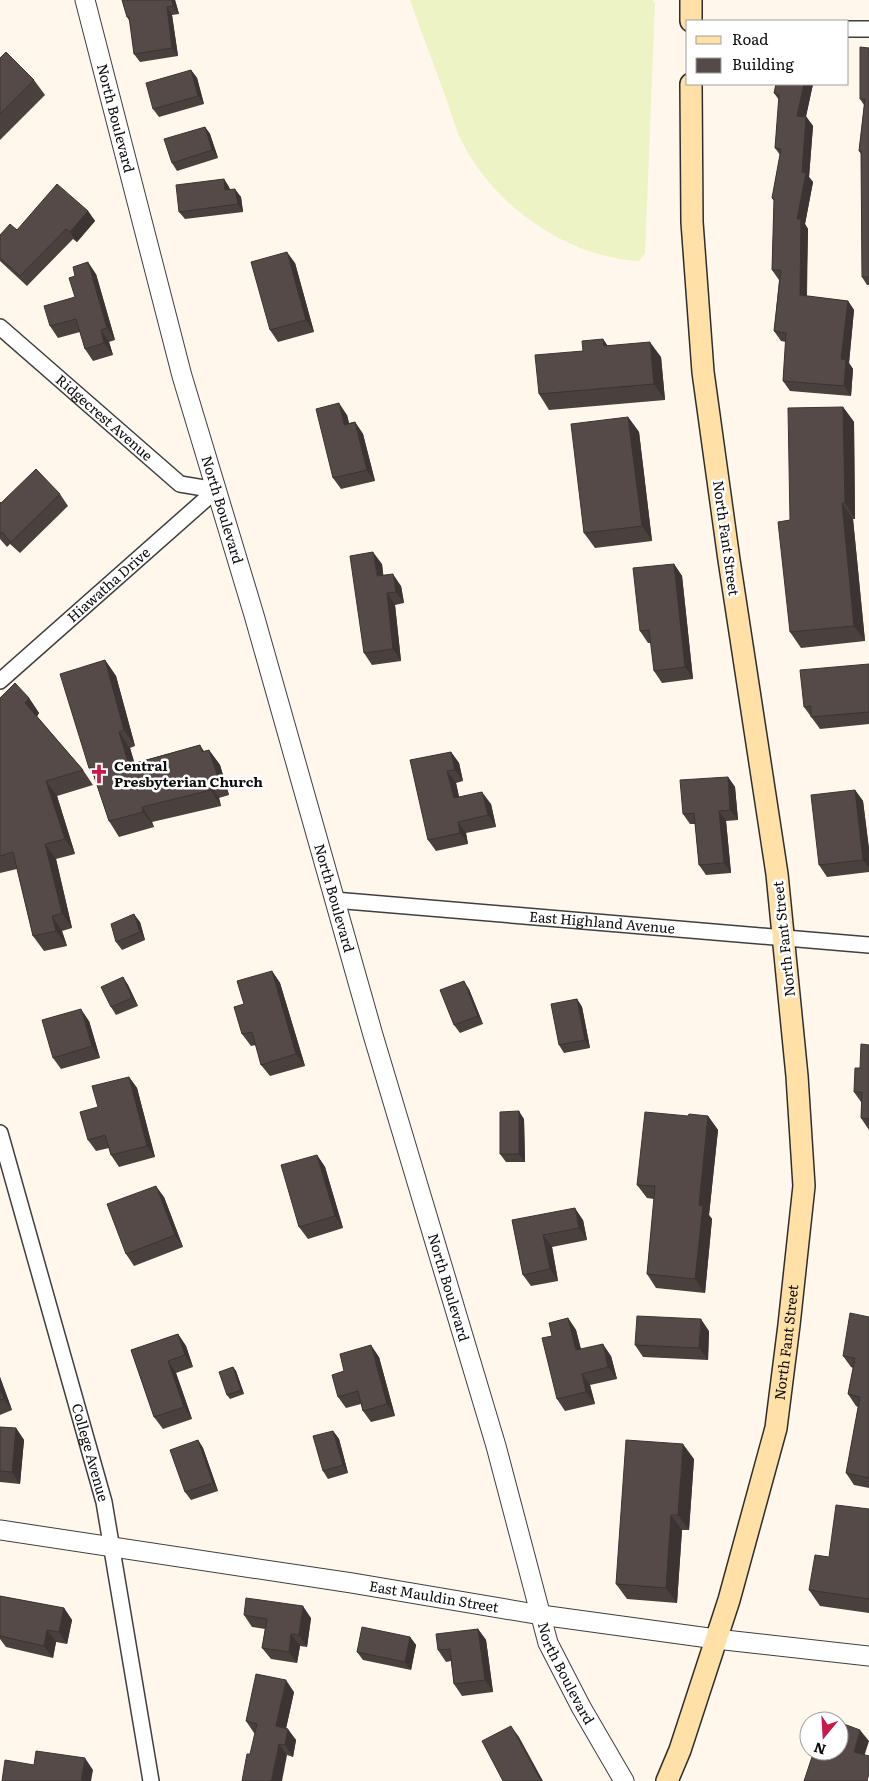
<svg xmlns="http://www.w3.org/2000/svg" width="869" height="1781" viewBox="0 0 869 1781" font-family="Literata,serif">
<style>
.pitch{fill:#edf3c5}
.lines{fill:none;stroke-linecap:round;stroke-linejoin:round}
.minor-casing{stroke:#3f3f3f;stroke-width:18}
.tertiary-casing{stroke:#3f3f3f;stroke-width:21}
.secondary-casing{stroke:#2e2e2e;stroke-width:24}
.minor{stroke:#fff;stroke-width:15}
.tertiary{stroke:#fff;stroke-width:19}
.secondary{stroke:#ffe1a7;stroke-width:21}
.wall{fill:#4a403e}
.shaded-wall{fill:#3c3432}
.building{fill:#564a48;stroke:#3c3432}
.labels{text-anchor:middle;stroke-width:5;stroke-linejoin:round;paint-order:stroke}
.street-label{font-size:14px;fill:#0c0c0c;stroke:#fff}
.poi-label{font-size:14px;font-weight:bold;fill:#0c0c0c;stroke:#fff;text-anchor:start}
</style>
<rect width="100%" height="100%" fill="#fff7ec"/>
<path class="pitch" d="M410 0H652L655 3 645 253 639 261C566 257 493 205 461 140 454 125 450 108 444 93 433 62 421 31 410 0Z"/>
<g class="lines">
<defs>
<g id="minor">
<path d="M848 29H869"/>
<path id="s1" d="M0 327 180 484 216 490"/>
<path id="s2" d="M0 681 216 490"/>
<path id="s3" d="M334 900 869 945"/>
<path id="s4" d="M0 1133 104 1502 151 1781"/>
</g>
<g id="tertiary">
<path id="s5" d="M85 0 182 376 254 615 373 1035 496 1446 548 1643 581 1707 624 1781"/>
<path id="s6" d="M0 1530 352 1583 541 1615 716 1639 869 1656"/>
</g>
<g id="secondary">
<path d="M691 21V0"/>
<path id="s7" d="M667 1781 680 1750 729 1600 776 1428 789 1325 804 1186 797 1076 777 874 729 560 703 372 692 222 691 84"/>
</g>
</defs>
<use href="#minor" class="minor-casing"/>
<use href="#tertiary" class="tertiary-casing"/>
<use href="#secondary" class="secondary-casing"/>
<use href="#minor" class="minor"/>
<use href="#tertiary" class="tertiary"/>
<use href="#secondary" class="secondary"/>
</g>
<g class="wall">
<path d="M122 0H175L179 14 172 15 178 56 140 62 134 54 130 22 127 17Z"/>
<path d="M869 48V285H867L862 277 861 154 859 151 864 105 860 99Z"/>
<path d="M0 58 34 80 45 95 0 140Z"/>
<path d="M191 70 197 78 204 104 159 117 153 109Z"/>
<path d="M776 84H813L806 116 813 126 809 177 813 182 805 224 808 229 807 296 848 301 854 310 849 363 853 369 851 396 790 391 783 381 786 342 781 341 774 331 779 280 772 270 774 201 772 198 780 155 775 148 779 100 774 93Z"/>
<path d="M205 127 210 134 218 158 177 171 172 163Z"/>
<path d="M224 179 229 187 230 189 241 197 243 212 185 219 179 212Z"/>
<path d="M88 211 95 221 77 242 73 239 27 286 0 261V235Z"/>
<path d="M295 263 314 332 278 342 270 330Z"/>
<path d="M96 274 115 340 109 342 113 355 93 361 85 349 80 332 58 338 50 326 75 297Z"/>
<path d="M603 339 607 345 661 357 665 400 549 410 539 394 583 351Z"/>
<path d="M843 407 854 422 855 519H853L865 641 801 648 790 632V520Z"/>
<path d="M347 415 349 423 355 422 363 434 375 481 341 489 333 478Z"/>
<path d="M628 417 639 432 652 541 595 548 584 533Z"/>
<path d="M60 494 68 506 20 553 10 544 7 547 0 539V502L1 503Z"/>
<path d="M382 564 383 576 401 586 404 603 395 605 401 661 372 665 364 653Z"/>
<path d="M674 564 682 576 693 679 662 683 654 671 651 643H648L640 631Z"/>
<path d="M105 660 116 676 135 746 130 748 134 763 200 745 204 751 209 750 220 765 229 795 219 798 221 806 152 822 154 827 119 837 109 821 93 774 89 768Z"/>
<path d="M869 664V724L820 729 804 707Z"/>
<path d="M0 698H29L39 713 37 716 83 770 93 785 57 796 75 854 56 859 72 928 62 931 67 946 44 951 33 936 17 869 0 873Z"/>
<path d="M451 752 459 763 463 781 456 783 459 797 491 804 496 827 466 833 468 844 436 851 428 840Z"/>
<path d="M728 777 735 787 738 820 726 821 731 873 706 875 699 865 695 824H690L683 814Z"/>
<path d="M855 790 863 801 869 849V872L827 877 819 865Z"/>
<path d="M140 922 145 940 122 950 116 942Z"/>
<path d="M272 971 280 983 305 1066 270 1076 261 1065 256 1045 251 1046 242 1034 244 1004Z"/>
<path d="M123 977 128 985 138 1006 116 1015 111 1007Z"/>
<path d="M469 989 483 1024 460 1033 454 1025Z"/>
<path d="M577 999 582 1007 590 1048 564 1053 559 1045Z"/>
<path d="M89 1021 100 1058 61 1069 53 1058Z"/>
<path d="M869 1045V1130L861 1118V1102L854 1092 860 1068Z"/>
<path d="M129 1077 137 1088 155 1157 119 1167 111 1155 109 1148 96 1151 88 1140 98 1107Z"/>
<path d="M688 1116H708L718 1130 709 1215 712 1219 705 1293 656 1288 647 1274 654 1199 647 1198 637 1185Z"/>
<path d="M524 1119 525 1162H506L500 1154Z"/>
<path d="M317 1155 325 1167 343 1228 308 1239 299 1227Z"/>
<path d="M164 1197 183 1247 134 1266 126 1254Z"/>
<path d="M512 1220H583L587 1240 552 1247 558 1281 531 1286 523 1275Z"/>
<path d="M869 1317V1488L854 1485 846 1473 858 1407 856 1406 848 1394 853 1368 851 1367 843 1356Z"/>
<path d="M568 1318 576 1330 581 1349 611 1356 617 1379 590 1385 595 1404 565 1411 557 1399 552 1336Z"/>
<path d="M709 1331 708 1360 643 1357 635 1345Z"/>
<path d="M178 1334 186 1346 193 1367 176 1373 192 1419 163 1429 154 1417 131 1350Z"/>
<path d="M379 1357 395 1416 371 1422 363 1411 361 1404 346 1408 338 1397 344 1371Z"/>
<path d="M233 1367 236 1371 244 1394 230 1399 227 1395Z"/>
<path d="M0 1377 12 1410 0 1415Z"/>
<path d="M0 1427 16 1428 24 1440 20 1484 0 1482Z"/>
<path d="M333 1431 339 1439 348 1473 328 1479 323 1471Z"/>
<path d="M198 1440 203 1448 218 1491 191 1500 185 1492Z"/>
<path d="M694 1459 689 1530H682L677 1603 627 1599 616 1584Z"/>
<path d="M869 1509V1613L820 1606 809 1590 829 1557Z"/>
<path d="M0 1596 64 1608 72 1620 67 1644 56 1642 53 1658 6 1647 0 1639Z"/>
<path d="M244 1615 311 1618 307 1647 300 1646 297 1663 271 1659 262 1648 265 1629 252 1627Z"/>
<path d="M478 1629 486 1640 493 1692 462 1696 454 1684 451 1661 446 1662 438 1650Z"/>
<path d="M410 1637 416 1645 411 1670 363 1660 357 1652Z"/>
<path d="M294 1692 286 1728 296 1740 293 1757 287 1755 254 1733 246 1721Z"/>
</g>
<g class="shaded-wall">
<path d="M172 0H175L179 14 173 6Z"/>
<path d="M167 7 172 15 178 56 172 48Z"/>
<path d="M191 70 197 78 204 104 198 96Z"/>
<path d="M804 84H813L804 126 797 116Z"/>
<path d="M806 117 813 126 809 177 813 182 805 224 808 229 806 305 800 295 797 219 802 172Z"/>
<path d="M205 127 210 134 218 158 212 150Z"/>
<path d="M224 179 229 187 231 198 225 190Z"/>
<path d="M235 189 241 197 243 212 238 204Z"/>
<path d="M88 211 95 221 77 242 70 232Z"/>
<path d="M287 252 295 263 314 332 306 320Z"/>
<path d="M88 262 96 274 115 340 107 328Z"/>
<path d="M848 301 854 310 849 363 853 369 851 396 844 386 841 359Z"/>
<path d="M101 330 109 342 113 355 104 343Z"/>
<path d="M603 339 614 355 604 346Z"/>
<path d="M650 342 661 357 665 400 654 384Z"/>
<path d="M339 403 347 415 352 436 344 425Z"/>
<path d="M843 407 854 422 855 519 845 503Z"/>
<path d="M628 417 639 432 652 541 642 526Z"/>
<path d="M355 422 363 434 375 481 367 470Z"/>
<path d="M842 503 853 519 865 641 854 626Z"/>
<path d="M373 552 382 564 385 588 377 576Z"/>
<path d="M674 564 682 576 693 679 685 667Z"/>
<path d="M393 574 401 586 404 603 396 592Z"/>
<path d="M387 593 395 605 401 661 393 649Z"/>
<path d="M105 660 116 676 135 746 124 730Z"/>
<path d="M29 698 39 713 36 718 25 703Z"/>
<path d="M119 732 130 748 140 780 129 765Z"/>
<path d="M209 750 220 765 229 795 219 780Z"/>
<path d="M451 752 459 763 463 781 455 770Z"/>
<path d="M447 771 456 783 462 810 454 798Z"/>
<path d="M728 777 735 787 738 820 730 810Z"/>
<path d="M46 781 57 796 75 854 65 839Z"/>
<path d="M208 783 219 798 221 806 211 790Z"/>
<path d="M855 790 863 801 869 849V868L863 860Z"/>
<path d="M482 792 491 804 496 827 488 815Z"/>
<path d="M142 807 152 822 154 827 143 812Z"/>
<path d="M719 811 726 821 731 873 724 863Z"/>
<path d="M458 822 466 833 468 844 460 833Z"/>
<path d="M45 844 56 859 72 928 62 913Z"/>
<path d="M134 914 140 922 145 940 140 932Z"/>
<path d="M52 916 62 931 67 946 56 931Z"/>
<path d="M272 971 280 983 305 1066 296 1054Z"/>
<path d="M123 977 128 985 138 1006 132 998Z"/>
<path d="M464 981 469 989 483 1024 478 1016Z"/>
<path d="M577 999 582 1007 590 1048 585 1040Z"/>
<path d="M81 1009 89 1021 100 1058 92 1046Z"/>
<path d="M129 1077 137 1088 155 1157 147 1146Z"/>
<path d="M519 1111 524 1119 525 1162 519 1154Z"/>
<path d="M708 1116 718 1130 709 1215 712 1219 705 1293 695 1279 699 1205Z"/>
<path d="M317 1155 325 1167 343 1228 335 1216Z"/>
<path d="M156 1186 164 1197 183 1247 175 1235Z"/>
<path d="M575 1208 583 1220 587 1240 579 1228Z"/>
<path d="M543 1235 552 1247 558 1281 550 1269Z"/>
<path d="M568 1318 576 1330 584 1362 576 1350Z"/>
<path d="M701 1319 709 1331 708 1360 699 1348Z"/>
<path d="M178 1334 186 1346 193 1367 185 1355Z"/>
<path d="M603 1344 611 1356 617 1379 608 1367Z"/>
<path d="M371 1345 379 1357 395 1416 387 1404Z"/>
<path d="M168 1361 176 1373 192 1419 184 1407Z"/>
<path d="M233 1367 236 1371 244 1394 241 1390Z"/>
<path d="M582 1374 590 1385 595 1404 586 1392Z"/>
<path d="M0 1377 12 1410 4 1399 0 1389Z"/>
<path d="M16 1428 24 1440 20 1484 12 1472Z"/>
<path d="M333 1431 339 1439 348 1473 343 1465Z"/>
<path d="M198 1440 203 1448 218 1491 213 1483Z"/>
<path d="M683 1444 694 1459 689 1530 678 1515Z"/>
<path d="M671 1515 682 1530 677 1603 666 1588Z"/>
<path d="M303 1606 311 1618 307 1647 299 1635Z"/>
<path d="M64 1608 72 1620 67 1644 59 1632Z"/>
<path d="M478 1629 486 1640 493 1692 485 1680Z"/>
<path d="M47 1630 56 1642 53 1658 44 1646Z"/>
<path d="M291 1634 300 1646 297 1663 289 1652Z"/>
<path d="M410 1637 416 1645 411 1670 405 1662Z"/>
<path d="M286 1680 294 1692 284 1738 276 1726Z"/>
<path d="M511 1726 519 1737 543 1781H541Z"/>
<path d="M288 1729 296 1740 293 1757 285 1745Z"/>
<path d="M860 1730 869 1741 862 1763 854 1752Z"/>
<path d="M279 1744 287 1755 282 1781H271Z"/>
<path d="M85 1758 93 1770 91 1781H81Z"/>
</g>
<g class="building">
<path d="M122 0H172L173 6 167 7 172 48 134 54 129 17H127Z"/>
<path d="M860 47 869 48V277H862L861 151H859L865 99H860Z"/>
<path d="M6 52 34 80 0 114V58Z"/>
<path d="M191 70 198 96 153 109 146 83Z"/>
<path d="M776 84H804L797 116 806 117 802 172 806 173 797 219H801L800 295 848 301 841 359 846 360 844 386 783 381 786 333 774 331 781 270H772L774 199 772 198 781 149 775 148 779 95 774 93Z"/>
<path d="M205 127 212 150 172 163 164 139Z"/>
<path d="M224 179 225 190 235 189 238 204 179 212 176 185Z"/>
<path d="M57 184 88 211 70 232 66 229 20 276 0 258V235L10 224 17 230Z"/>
<path d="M287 252 306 320 270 330 251 262Z"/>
<path d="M88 262 107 328 101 330 104 343 85 349 76 319 50 326 44 306 75 297 69 278 75 276 73 267Z"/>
<path d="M603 339 604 346 650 342 654 384 539 394 535 355 583 351 582 341Z"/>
<path d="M339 403 344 425 355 422 367 470 333 478 316 409Z"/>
<path d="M843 407 845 503H842L854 626 790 632 778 522 790 520 788 408Z"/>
<path d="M628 417 642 526 584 533 571 424Z"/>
<path d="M36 469 60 494 11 542 2 532 0 534V502L1 503Z"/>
<path d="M373 552 377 576 393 574 396 592 387 593 393 649 364 653 350 556Z"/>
<path d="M674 564 685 667 654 671 649 630 640 631 633 568Z"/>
<path d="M105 660 124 730 119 732 129 765 200 745 202 752 209 750 219 780 208 783 211 790 142 807 143 812 109 821 91 767 89 768 60 674Z"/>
<path d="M869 664V712L811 717V706L804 707 800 670Z"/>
<path d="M15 683 29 698 25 703 83 770 46 781 65 839 45 844 62 913 52 916 56 931 33 936 13 852 0 856V698Z"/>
<path d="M451 752 455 770 447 771 454 798 482 792 488 815 458 822 460 833 428 840 410 760Z"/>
<path d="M728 777 730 810 719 811 724 863 699 865 694 813 683 814 680 780Z"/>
<path d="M855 790 863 860 819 865 811 795Z"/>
<path d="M134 914 140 932 116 942 111 924Z"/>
<path d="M272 971 296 1054 261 1065 252 1032 242 1034 234 1007 244 1004 237 981Z"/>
<path d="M123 977 132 998 111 1007 101 987Z"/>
<path d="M464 981 478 1016 454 1025 440 990Z"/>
<path d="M577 999 585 1040 559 1045 551 1004Z"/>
<path d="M81 1009 92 1046 53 1058 42 1020Z"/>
<path d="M861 1044 869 1045V1119L861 1118 862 1092H854L855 1068H860Z"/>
<path d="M129 1077 147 1146 111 1155 105 1135 88 1140 80 1112 98 1107 92 1086Z"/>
<path d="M519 1111V1154H500V1112Z"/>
<path d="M645 1112 688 1116 689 1114 708 1116 699 1205 703 1206 695 1279 647 1274 655 1186 637 1185Z"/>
<path d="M317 1155 335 1216 299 1227 281 1165Z"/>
<path d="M156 1186 175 1235 126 1254 107 1204Z"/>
<path d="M575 1208 579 1228 543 1235 550 1269 523 1275 512 1220Z"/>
<path d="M850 1313 869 1317V1478L846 1473 860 1397 848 1394 855 1358 843 1356Z"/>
<path d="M637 1316 701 1319 699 1348 635 1345Z"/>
<path d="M568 1318 576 1350 603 1344 608 1367 582 1374 586 1392 557 1399 542 1338 552 1336 549 1323Z"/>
<path d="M178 1334 185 1355 168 1361 184 1407 154 1417 131 1350Z"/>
<path d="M371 1345 387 1404 363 1411 358 1391 338 1397 332 1375 344 1371 340 1354Z"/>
<path d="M233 1367 241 1390 227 1395 219 1372Z"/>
<path d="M0 1389 4 1399 0 1400Z"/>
<path d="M0 1427 16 1428 12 1472 0 1471Z"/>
<path d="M333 1431 343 1465 323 1471 313 1436Z"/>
<path d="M198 1440 213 1483 185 1492 170 1450Z"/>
<path d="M626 1440 683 1444 678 1515H671L666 1588 616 1584Z"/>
<path d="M836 1505 869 1509V1599L809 1590 815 1555 829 1557Z"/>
<path d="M0 1596 64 1608 59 1632 47 1630 44 1646 0 1636Z"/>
<path d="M246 1598 303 1606 299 1635 291 1634 289 1652 262 1648 267 1619 244 1615Z"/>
<path d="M362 1627 410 1637 405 1662 357 1652Z"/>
<path d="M478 1629 485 1680 454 1684 450 1649 438 1650 436 1634Z"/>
<path d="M256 1674 286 1680 276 1726 288 1729 285 1745 279 1744 271 1781H242L247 1754H250L257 1724 246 1721Z"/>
<path d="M841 1723 860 1730 854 1752 869 1756V1773L867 1781H804L814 1751H839V1728Z"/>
<path d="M511 1726 541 1781H503L482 1741Z"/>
<path d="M36 1751 85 1758 81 1781H2L5 1760 34 1765Z"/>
</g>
<defs>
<symbol id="church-bare" viewBox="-9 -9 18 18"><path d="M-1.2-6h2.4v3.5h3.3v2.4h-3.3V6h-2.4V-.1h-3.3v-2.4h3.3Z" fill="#c61b4a" stroke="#fff" stroke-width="2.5" paint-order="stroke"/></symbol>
</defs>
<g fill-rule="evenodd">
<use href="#church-bare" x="85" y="760" width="28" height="28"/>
</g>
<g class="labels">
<g class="street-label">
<text dy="5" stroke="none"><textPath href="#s5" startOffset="122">North Boulevard</textPath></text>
<text dy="5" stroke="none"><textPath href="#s1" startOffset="138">Ridgecrest Avenue</textPath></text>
<text dy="5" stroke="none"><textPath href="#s5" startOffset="528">North Boulevard</textPath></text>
<text transform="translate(726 538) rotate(82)" y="5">North Fant Street</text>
<text dy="5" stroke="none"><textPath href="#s2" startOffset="145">Hiawatha Drive</textPath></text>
<text dy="5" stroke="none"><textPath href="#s5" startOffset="932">North Boulevard</textPath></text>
<text dy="5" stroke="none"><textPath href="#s3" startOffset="269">East Highland Avenue</textPath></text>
<text transform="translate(784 939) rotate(-96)" y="5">North Fant Street</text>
<text dy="5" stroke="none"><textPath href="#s5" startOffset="1338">North Boulevard</textPath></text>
<text dy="5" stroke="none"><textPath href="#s7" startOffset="456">North Fant Street</textPath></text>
<text dy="5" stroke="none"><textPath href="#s4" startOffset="332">College Avenue</textPath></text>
<text dy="5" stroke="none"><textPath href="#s6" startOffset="439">East Mauldin Street</textPath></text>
<text dy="5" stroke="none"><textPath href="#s5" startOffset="1742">North Boulevard</textPath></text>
</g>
<g class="poi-label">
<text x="114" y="771">Central<tspan x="114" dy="16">Presbyterian Church</tspan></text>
</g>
</g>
<rect x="686" y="20" width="162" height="65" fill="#ffffff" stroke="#9e9e9e"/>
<rect x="696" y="36" width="25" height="8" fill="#ffe1a7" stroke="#9e9e9e"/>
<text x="732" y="45" font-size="15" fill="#0c0c0c">Road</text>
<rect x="696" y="58" width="25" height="15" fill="#564a48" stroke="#9e9e9e"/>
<text x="732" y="70" font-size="15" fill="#0c0c0c">Building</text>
<g transform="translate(824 1736) rotate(198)"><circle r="24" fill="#ffffff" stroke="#9e9e9e"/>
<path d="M0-4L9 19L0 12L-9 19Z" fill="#c61b4a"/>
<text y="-8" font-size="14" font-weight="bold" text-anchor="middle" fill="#0c0c0c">N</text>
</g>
</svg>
